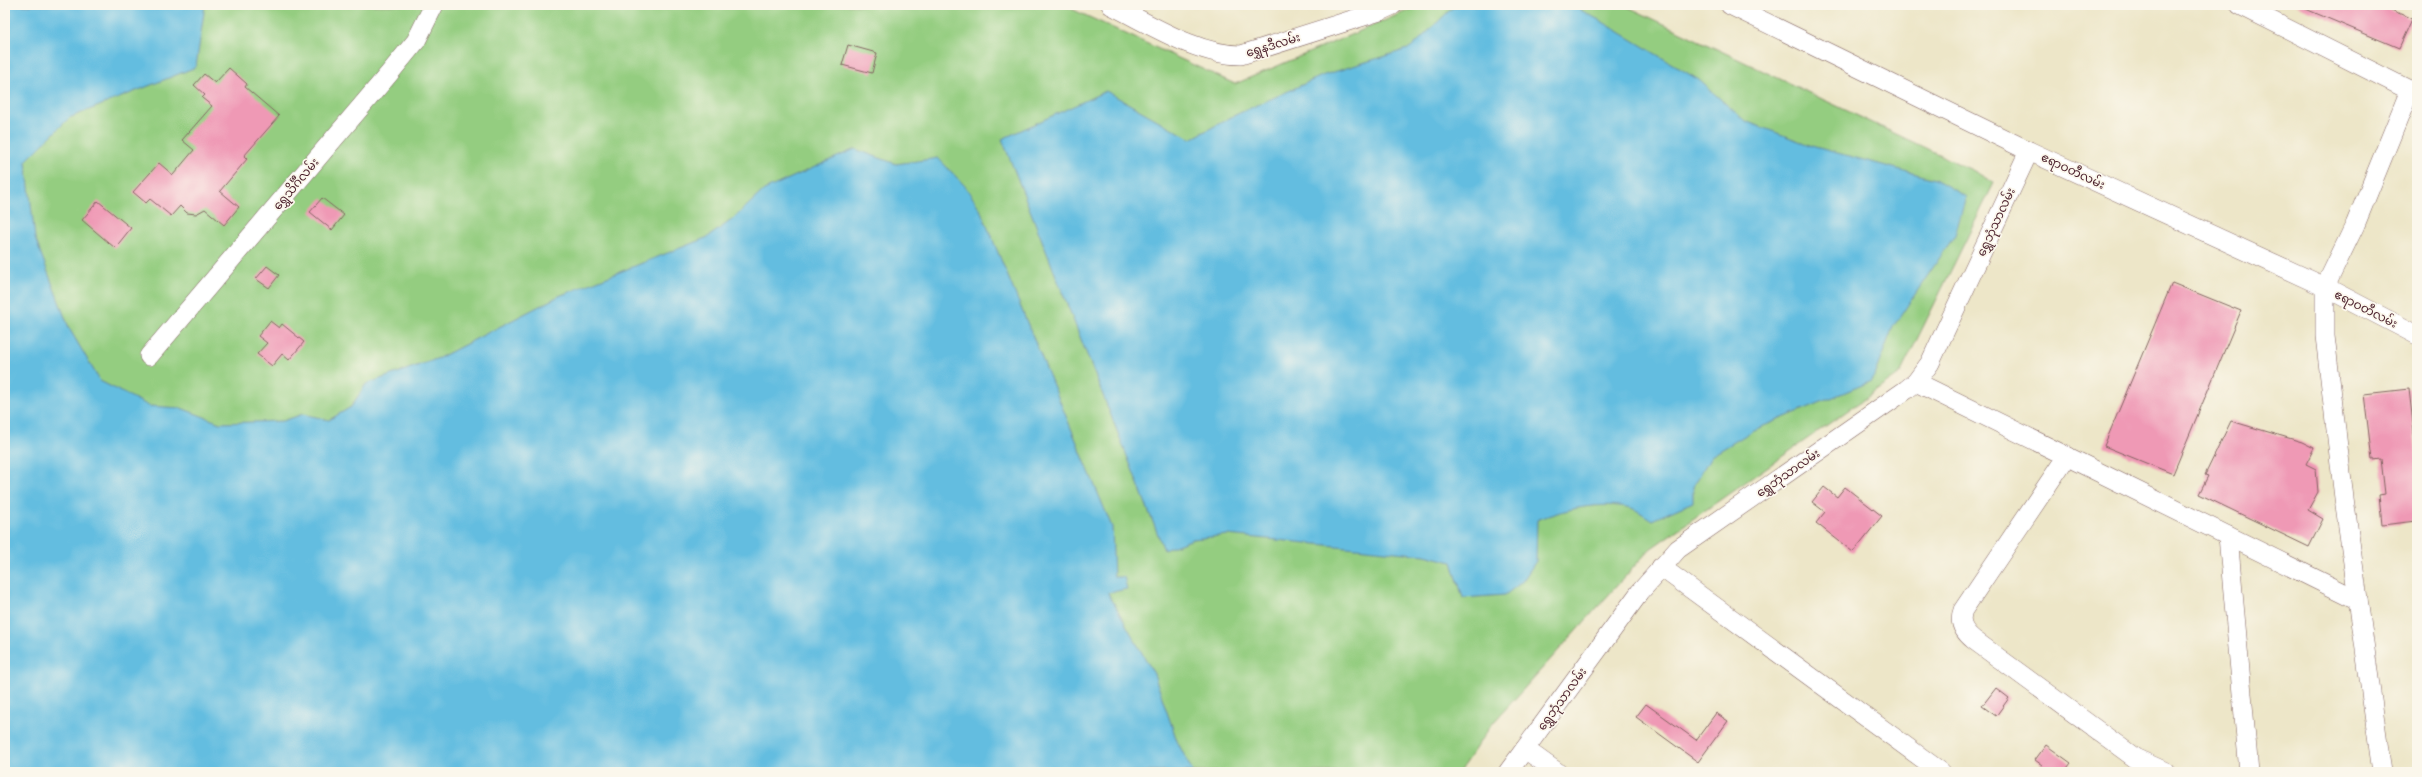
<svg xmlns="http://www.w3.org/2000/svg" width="2422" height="777" viewBox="0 0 2422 777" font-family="Sriracha,'Noto Sans Myanmar',sans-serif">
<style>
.green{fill:#94cd80;stroke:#6f7656}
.water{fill:#63bde0;stroke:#566e86}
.building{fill:#ef99b5}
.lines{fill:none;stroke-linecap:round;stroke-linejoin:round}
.street-casing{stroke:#836562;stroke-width:20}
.street{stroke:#fff;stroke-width:19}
.labels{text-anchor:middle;stroke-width:3.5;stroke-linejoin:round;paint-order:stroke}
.street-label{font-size:12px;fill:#4a1f2b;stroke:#fbf7ec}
</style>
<rect width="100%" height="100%" fill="#fbf7ec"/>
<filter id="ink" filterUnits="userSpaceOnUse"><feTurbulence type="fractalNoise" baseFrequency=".025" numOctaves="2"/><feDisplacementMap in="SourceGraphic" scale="8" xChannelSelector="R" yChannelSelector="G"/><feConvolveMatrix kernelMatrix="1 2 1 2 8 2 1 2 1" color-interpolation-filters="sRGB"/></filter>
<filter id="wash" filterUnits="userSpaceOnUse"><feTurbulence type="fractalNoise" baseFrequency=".012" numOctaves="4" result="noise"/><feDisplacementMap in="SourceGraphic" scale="16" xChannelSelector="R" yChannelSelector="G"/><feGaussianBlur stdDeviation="0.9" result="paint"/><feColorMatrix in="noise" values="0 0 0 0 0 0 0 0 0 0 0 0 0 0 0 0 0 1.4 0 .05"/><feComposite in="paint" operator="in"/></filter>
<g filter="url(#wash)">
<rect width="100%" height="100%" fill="#ede6c8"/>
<path class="green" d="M5 5H1063L1235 84 1421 5H1624L1974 171 1994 183 1900 374 1650 549 1493 723 1459 772H5Z"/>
<g class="water">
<path d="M5 5H205L196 67 69 118 26 161 35 238 69 328 100 381 149 406 181 408 220 423 283 421 303 414 329 420 351 407 366 384 439 358 559 296 708 237 733 219 764 190 855 149 896 164 938 158 965 186 980 209 1112 527 1114 577H1124L1127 589 1108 593 1154 674 1177 741 1193 772H5Z"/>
<path d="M1461 5H1571L1601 21 1699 80 1745 121 1815 147 1935 179 1966 197 1955 235 1893 327 1872 381 1754 430 1711 456 1693 487V502L1652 520C1645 516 1635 508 1627 507 1597 502 1565 509 1537 520L1536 561 1522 582 1505 595 1463 598 1452 562 1425 555 1228 535 1193 539 1164 550 1002 139 1106 91 1191 139 1233 116 1324 75 1411 48 1452 8Z"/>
</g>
<g id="blocks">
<g class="building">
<path d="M2296 5H2380L2412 19 2399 48Z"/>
<path d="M848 45 877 53 872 73 842 65Z"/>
<path d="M229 68 247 84 245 87 279 116 244 156 247 159 220 191 239 207 224 225 205 209 196 214 187 213 180 206 171 216 150 199 146 203 133 192 159 163 173 175 194 150 182 140 212 106 202 98 205 95 194 85 204 74 215 83Z"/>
<path d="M322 198 344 215 332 230 310 212Z"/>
<path d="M98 201 131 228 115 248 82 220Z"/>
<path d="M267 266 279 275 269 288 256 279Z"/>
<path d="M2172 283 2241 311 2173 474 2104 446Z"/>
<path d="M270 321 279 328 282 324 304 342 289 360 282 354 272 366 257 354 267 343 258 336Z"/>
<path d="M2409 389 2417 459V521L2382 525 2379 495 2385 494 2381 459 2372 460 2364 394Z"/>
<path d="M2231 421 2302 442 2314 448 2306 464 2316 469 2318 492 2308 510 2323 519 2309 547 2199 494 2208 476 2205 475Z"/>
<path d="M1824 487 1837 497 1845 487 1882 516 1853 552 1816 523 1825 512 1812 502Z"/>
<path d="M1996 688 2009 698 1996 716 1982 706Z"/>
<path d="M1646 704 1696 740 1716 713 1728 721 1698 762 1636 717Z"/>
<path d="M2046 745 2071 763 2064 772H2038L2042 765 2035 760Z"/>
</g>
</g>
</g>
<g filter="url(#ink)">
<use href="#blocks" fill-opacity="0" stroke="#836562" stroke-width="1"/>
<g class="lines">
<defs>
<g id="street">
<path d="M1111 5C1150 24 1197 55 1241 55L1380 11 1393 5"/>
<path d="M1730 5 2029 151 2325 287 2417 335"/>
<path d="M2240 5 2417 94"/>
<path d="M149 356 388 75 416 41 434 5"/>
<path d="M1916 382 2358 600"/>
<path d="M2067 456 1963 610C1958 623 1964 632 1974 640L2135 758 2166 772"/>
<path d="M2228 536 2249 772"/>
<path d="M1661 567 1941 772"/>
<path d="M1525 749 1557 772"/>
<path d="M1508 772 1640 592 1678 549 1906 390 1916 382 1930 363 2029 151"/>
<path d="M2382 772 2344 498 2325 336V287L2355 225 2410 90"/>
</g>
</defs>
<use href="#street" class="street-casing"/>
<use href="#street" class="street"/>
</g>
</g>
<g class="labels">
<g class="street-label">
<text transform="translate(1273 45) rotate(-17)" y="4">ရွှေနဒီလမ်း</text>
<text transform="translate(2073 171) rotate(25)" y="4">ဧရာဝတီလမ်း</text>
<text transform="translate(296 184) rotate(-50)" y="4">ရွှေသိင်္ဂီလမ်း</text>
<text transform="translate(1996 222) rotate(-65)" y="4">ရွှေဘုံသာလမ်း</text>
<text transform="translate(2366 309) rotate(27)" y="4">ဧရာဝတီလမ်း</text>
<text transform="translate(1788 473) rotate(-35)" y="4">ရွှေဘုံသာလမ်း</text>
<text transform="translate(1562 699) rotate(-54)" y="4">ရွှေဘုံသာလမ်း</text>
</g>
</g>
<rect width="2422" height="777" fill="none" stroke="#fbf7ec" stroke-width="20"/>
</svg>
